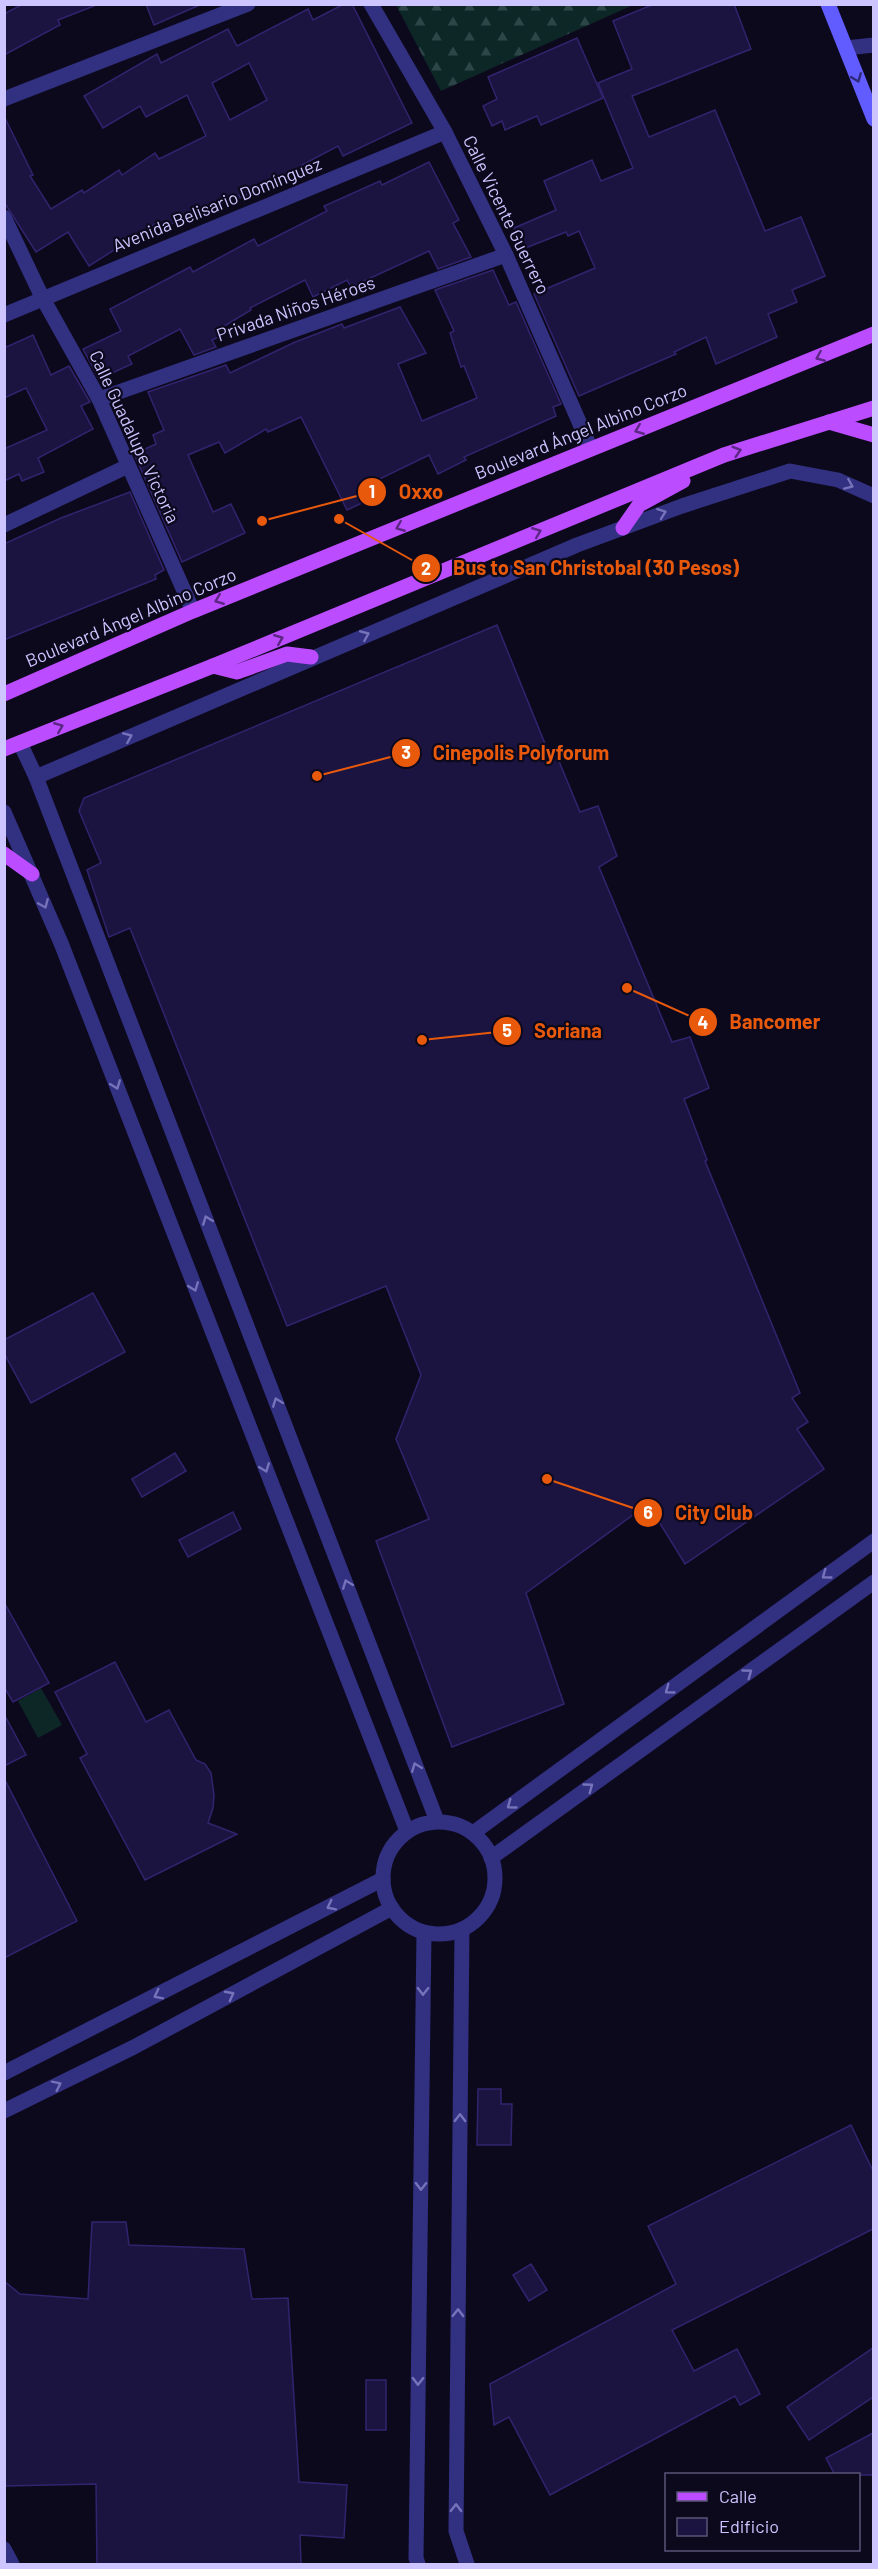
<svg xmlns="http://www.w3.org/2000/svg" width="878" height="2569" viewBox="0 0 878 2569" font-family="Barlow,sans-serif">
<style>
.green{fill:#0c2726}
.forest{fill:url(#forest-firs)}
.building{fill:#1c1440;stroke:#32236e;stroke-width:1.5;fill-rule:evenodd}
.lines{fill:none;stroke-linecap:round;stroke-linejoin:round}
.minor{stroke:#323081;stroke-width:15}
.tertiary{stroke:#323081;stroke-width:15}
.secondary{stroke:#605cff;stroke-width:15}
.primary{stroke:#bb4cff;stroke-width:15}
.oneway{stroke:#2e2a77}
.oneway2{stroke:#5b2783}
.oneway3{stroke:#7773ba}
.labels{text-anchor:middle;stroke-width:4.5;stroke-linejoin:round;paint-order:stroke}
.street-label{font-size:18px;fill:#ccc5ff;stroke:#0d091d}
.leader{fill:none;stroke:#e8590c;stroke-width:2}
.callout-dot{fill:#e8590c;stroke:#0d091d;stroke-width:2}
.mark-label{font-size:18px;text-anchor:middle;font-weight:bold;fill:#fff}
.callout-label{font-size:20px;text-anchor:middle;font-weight:bold;fill:#e8590c;stroke:#0d091d;stroke-width:4.5;stroke-linejoin:round;paint-order:stroke}
</style>
<defs>
<pattern id="forest-firs" width="22" height="20" patternUnits="userSpaceOnUse" patternTransform="scale(1.5)"><rect width="22" height="20" fill="#0c2726"/><path d="M5 1l3.5 6h-7zM16 11l3.5 6h-7z" fill="#2e4547"/></pattern>
</defs>
<rect width="100%" height="100%" fill="#0d091d"/>
<path class="green" d="M41 1688 62 1725 38 1738 18 1701Z"/>
<path class="forest" d="M396 5H633L441 91Z"/>
<g class="building">
<path d="M23 4H94V6L58 20 60 25 4 55V14Z"/>
<path d="M146 4H202L154 25Z"/>
<path d="M344 4H352L412 123 343 156 338 146 300 166 301 168 240 198 239 195 198 214 195 208 163 230 158 222 89 266 68 232 36 252 4 202V116L33 175 30 176 51 209 82 190 84 193 119 170 122 175 155 153 159 159 206 136 187 95 146 117 140 106 103 128 84 96 157 54 161 63 228 29 237 46 308 9 313 20ZM249 63 267 100 230 120 212 83Z"/>
<path d="M654 4H734L751 49 632 96 649 137 715 110 765 231 801 217 825 276 792 290 797 302 768 314 777 337 716 364 706 337 674 352 676 354 579 396 534 294 595 268 579 231 568 236 566 232 523 249 514 228 556 210 544 181 592 160 601 181 633 168 598 83 632 69 613 21Z"/>
<path d="M577 38 603 98 541 125 537 116 505 130 502 121 492 126 483 106 497 99 488 77Z"/>
<path d="M429 162 459 220 453 223 471 257 438 269 429 251 351 287 347 280 313 297 305 280 250 308 251 310 221 328 225 334 212 340 216 347 194 355 180 329 128 356 132 364 99 379 83 349 121 331 110 309 190 267 193 272 254 239 258 246 327 211 324 206 380 181 382 185Z"/>
<path d="M493 270 509 305 516 302 561 404 553 407 556 416 464 457 466 460 438 474 429 455 367 485 373 498 347 510 301 417 268 432 266 429 225 453 219 442 188 455 213 512 231 504 245 533 182 562 134 454 156 444 153 435 164 430 148 392 226 365 230 373 293 343 342 324 344 328 400 307 426 353 398 364 422 421 477 398 464 366 461 367 450 333 454 331 435 290Z"/>
<path d="M33 335 51 375 69 366 90 402 81 406 93 429 38 458 44 472 22 481 19 474 4 481V449L47 430 26 388 4 398V348Z"/>
<path d="M130 492 164 570 155 575 156 579 4 640V544L61 518Z"/>
<path d="M497 625 550 756 556 754 580 812 598 806 617 856 599 867 672 1042 690 1037 709 1088 684 1099 707 1160 705 1161 800 1393 792 1398 808 1422 797 1429 824 1469 685 1564 648 1504 526 1593 564 1704 452 1747 376 1541 429 1519 396 1439 421 1375 386 1286 287 1326 130 928 109 937 87 870 101 863 79 811 84 798Z"/>
<path d="M93 1293 125 1352 31 1403 4 1353V1340Z"/>
<path d="M175 1453 186 1471 142 1497 132 1479Z"/>
<path d="M233 1512 241 1529 188 1557 179 1540Z"/>
<path d="M4 1602 49 1683 13 1702 4 1687Z"/>
<path d="M115 1662 146 1722 169 1710 196 1760 205 1764 211 1773 214 1795 213 1808 208 1823 237 1834 145 1880 80 1758 87 1754 55 1692Z"/>
<path d="M4 1714 26 1755 4 1766Z"/>
<path d="M4 1778 77 1921 4 1958Z"/>
<path d="M478 2089H501V2104H512L511 2145H477Z"/>
<path d="M851 2125 873 2171V2229L672 2330 694 2371 737 2349 760 2394 740 2405 735 2396 550 2495 509 2417 494 2425 490 2384 676 2284 648 2226Z"/>
<path d="M92 2222H126L129 2245 244 2249 252 2299 288 2298 299 2482 347 2485 344 2538 300 2535 301 2565H97L96 2484 4 2486V2281L20 2294 88 2299Z"/>
<path d="M531 2264 547 2290 529 2301 513 2275Z"/>
<path d="M873 2348V2397L809 2440 787 2407Z"/>
<rect x="366" y="2380" width="20" height="50"/>
<path d="M873 2433V2475H835L826 2458Z"/>
</g>
<g class="lines">
<g class="minor">
<path d="M371 4 445 132 506 255 591 449"/>
<path d="M846 48 874 45"/>
<path d="M4 99 248 4"/>
<path d="M4 217 42 297 99 399 193 611"/>
<path d="M4 315 445 132"/>
<path d="M99 399 506 255"/>
<path d="M4 525 128 466"/>
<path d="M20 743 36 777 437 1821"/>
<path d="M36 777 577 545 682 506 790 471 838 480 874 496"/>
<path d="M4 812 61 943 407 1831"/>
<circle cx="439" cy="1878" r="56"/>
<path d="M473 1833 874 1541"/>
<path d="M491 1858 874 1582"/>
<path d="M462 1929 456 2531 467 2564"/>
<path d="M4 2073 383 1879"/>
<path d="M4 2111 134 2047 392 1908"/>
<path d="M418 2564 416 2558 424 1933"/>
</g>
<path class="tertiary" d="M4 2549 12 2564"/>
<path class="secondary" d="M828 4 874 119"/>
<g class="primary">
<path d="M829 422 874 435"/>
<path d="M623 528 639 505 683 481"/>
<path d="M213 666 237 672 287 654 311 657"/>
<path d="M4 694 193 611 874 334"/>
<path d="M4 749 213 666 724 455 874 408"/>
<path d="M4 854 32 874"/>
</g>
</g>
<defs><path id="oneway-chevron" d="M-2-3.5L2.5 0L-2 3.5" fill="none" stroke-width="1.6" stroke-linecap="round" stroke-linejoin="round" transform="scale(1.5)"/></defs>
<use class="oneway" href="#oneway-chevron" transform="translate(857 78) rotate(69)"/>
<g class="oneway2">
<use href="#oneway-chevron" transform="translate(820 357) rotate(157)"/>
<use href="#oneway-chevron" transform="translate(639 430) rotate(158)"/>
<use href="#oneway-chevron" transform="translate(737 451) rotate(-17)"/>
<use href="#oneway-chevron" transform="translate(400 527) rotate(158)"/>
<use href="#oneway-chevron" transform="translate(537 532) rotate(-22)"/>
<use href="#oneway-chevron" transform="translate(219 600) rotate(158)"/>
<use href="#oneway-chevron" transform="translate(279 639) rotate(-22)"/>
<use href="#oneway-chevron" transform="translate(59 727) rotate(-22)"/>
</g>
<g class="oneway3">
<use href="#oneway-chevron" transform="translate(849 485) rotate(23)"/>
<use href="#oneway-chevron" transform="translate(662 513) rotate(-20)"/>
<use href="#oneway-chevron" transform="translate(365 635) rotate(-23)"/>
<use href="#oneway-chevron" transform="translate(128 737) rotate(-23)"/>
<use href="#oneway-chevron" transform="translate(44 904) rotate(67)"/>
<use href="#oneway-chevron" transform="translate(116 1085) rotate(69)"/>
<use href="#oneway-chevron" transform="translate(207 1220) rotate(-111)"/>
<use href="#oneway-chevron" transform="translate(194 1287) rotate(69)"/>
<use href="#oneway-chevron" transform="translate(277 1402) rotate(-111)"/>
<use href="#oneway-chevron" transform="translate(265 1468) rotate(69)"/>
<use href="#oneway-chevron" transform="translate(826 1575) rotate(144)"/>
<use href="#oneway-chevron" transform="translate(347 1584) rotate(-111)"/>
<use href="#oneway-chevron" transform="translate(748 1673) rotate(-36)"/>
<use href="#oneway-chevron" transform="translate(669 1690) rotate(144)"/>
<use href="#oneway-chevron" transform="translate(416 1767) rotate(-111)"/>
<use href="#oneway-chevron" transform="translate(589 1787) rotate(-36)"/>
<use href="#oneway-chevron" transform="translate(511 1805) rotate(144)"/>
<use href="#oneway-chevron" transform="translate(331 1906) rotate(153)"/>
<use href="#oneway-chevron" transform="translate(423 1991) rotate(91)"/>
<use href="#oneway-chevron" transform="translate(158 1995) rotate(153)"/>
<use href="#oneway-chevron" transform="translate(230 1995) rotate(-28)"/>
<use href="#oneway-chevron" transform="translate(57 2085) rotate(-26)"/>
<use href="#oneway-chevron" transform="translate(460 2118) rotate(-89)"/>
<use href="#oneway-chevron" transform="translate(421 2186) rotate(91)"/>
<use href="#oneway-chevron" transform="translate(458 2313) rotate(-89)"/>
<use href="#oneway-chevron" transform="translate(418 2381) rotate(91)"/>
<use href="#oneway-chevron" transform="translate(456 2508) rotate(-89)"/>
</g>
<g class="labels">
<g class="street-label">
<text transform="translate(217 205) rotate(-22)" y="6">Avenida Belisario Domínguez</text>
<text transform="translate(506 215) rotate(64)" y="6">Calle Vicente Guerrero</text>
<text transform="translate(296 309) rotate(-19)" y="6">Privada Niños Héroes</text>
<text transform="translate(581 432) rotate(-22)" y="6">Boulevard Ángel Albino Corzo</text>
<text transform="translate(134 437) rotate(65)" y="6">Calle Guadalupe Victoria</text>
<text transform="translate(131 618) rotate(-23)" y="6">Boulevard Ángel Albino Corzo</text>
</g>
</g>
<path class="leader" d="M262 521L372 492M339 519L426 568M317 776L406 753M627 988L703 1022M422 1040L507 1031M547 1479L648 1513"/>
<g class="callout-dot">
<circle cx="262" cy="521" r="6"/>
<circle cx="339" cy="519" r="6"/>
<circle cx="317" cy="776" r="6"/>
<circle cx="627" cy="988" r="6"/>
<circle cx="422" cy="1040" r="6"/>
<circle cx="547" cy="1479" r="6"/>
<circle cx="372" cy="492" r="15"/>
<circle cx="426" cy="568" r="15"/>
<circle cx="406" cy="753" r="15"/>
<circle cx="703" cy="1022" r="15"/>
<circle cx="507" cy="1031" r="15"/>
<circle cx="648" cy="1513" r="15"/>
</g>
<g class="mark-label">
<text x="372" y="498">1</text>
<text x="426" y="575">2</text>
<text x="406" y="759">3</text>
<text x="703" y="1029">4</text>
<text x="507" y="1037">5</text>
<text x="648" y="1519">6</text>
</g>
<g class="callout-label">
<text x="421" y="499">Oxxo</text>
<text x="596" y="575">Bus to San Christobal (30 Pesos)</text>
<text x="521" y="760">Cinepolis Polyforum</text>
<text x="775" y="1029">Bancomer</text>
<text x="568" y="1038">Soriana</text>
<text x="714" y="1520">City Club</text>
</g>
<rect width="878" height="2569" fill="none" stroke="#ccc5ff" stroke-width="12"/>
<rect x="665" y="2473" width="195" height="78" fill="#0d091d" stroke="#595477" stroke-width="1.5"/>
<rect x="677" y="2492" width="30" height="9" fill="#bb4cff" stroke="#595477" stroke-width="1.5"/>
<text x="719" y="2503" font-size="18" fill="#ccc5ff">Calle</text>
<rect x="677" y="2518" width="30" height="18" fill="#1c1440" stroke="#595477" stroke-width="1.5"/>
<text x="719" y="2533" font-size="18" fill="#ccc5ff">Edificio</text>
</svg>
